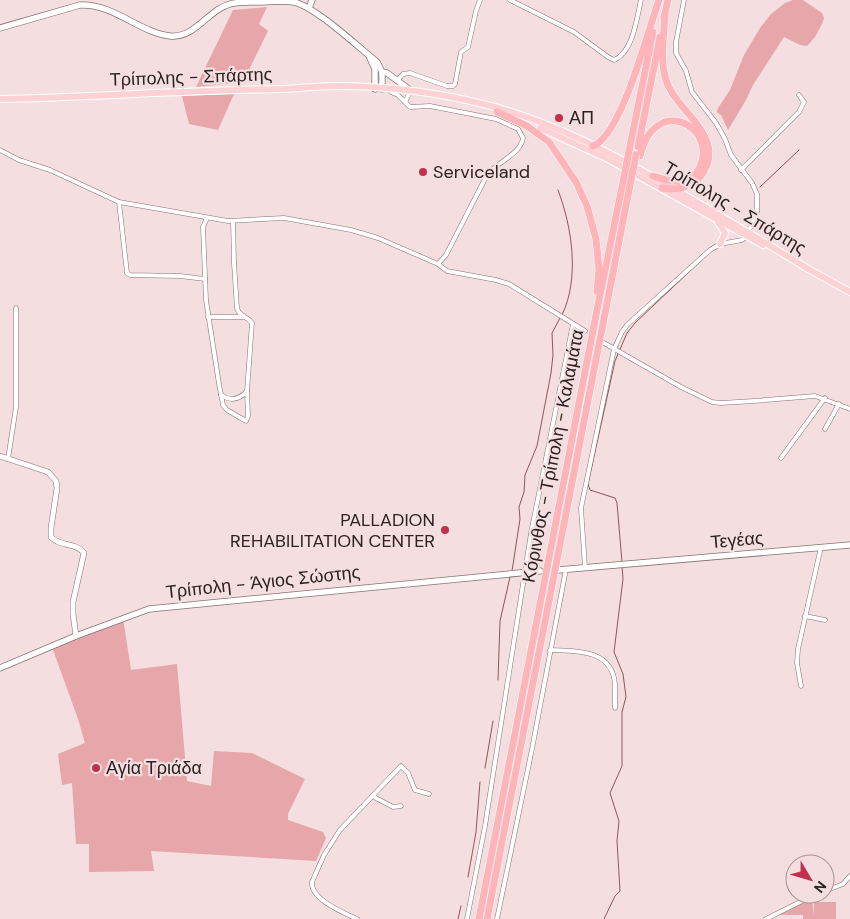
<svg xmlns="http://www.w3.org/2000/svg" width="850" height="919" font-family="'DM Sans',sans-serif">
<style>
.green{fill:#e6a6aa}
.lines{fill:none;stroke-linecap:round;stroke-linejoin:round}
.stream{stroke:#90565a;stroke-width:1}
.minor-casing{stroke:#867172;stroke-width:5}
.tertiary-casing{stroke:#867172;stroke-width:6}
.secondary-casing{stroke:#867172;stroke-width:7}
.primary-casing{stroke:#fff;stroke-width:8}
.motorway-casing{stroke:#fff;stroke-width:8}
.minor{stroke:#fff;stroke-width:4}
.tertiary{stroke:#fff;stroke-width:5}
.secondary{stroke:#fff;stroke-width:5.5}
.primary{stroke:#fed2d5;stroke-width:6}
.motorway{stroke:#feb4b9;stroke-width:7}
.motorway-bridge-casing{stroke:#fff;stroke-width:8;stroke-linecap:butt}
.motorway-bridge{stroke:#feb4b9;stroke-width:7}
.poi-dot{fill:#c1314d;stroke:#f5dedf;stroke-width:2}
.labels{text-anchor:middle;stroke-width:4.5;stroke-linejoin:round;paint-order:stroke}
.street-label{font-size:18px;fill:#2b2223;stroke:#f5dedf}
.poi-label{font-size:18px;fill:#2b2223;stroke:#f5dedf;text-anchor:start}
</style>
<rect width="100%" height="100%" fill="#f5dedf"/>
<!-- green -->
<g class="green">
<path d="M 793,0 L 803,0 L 822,13 L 824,18 L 822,24 L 815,37 L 807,46 L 800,45 L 784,37 L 753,85 L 746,100 L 728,130 L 721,115 L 717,112 L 718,108 L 730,90 L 744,55 L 760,28 L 771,14 L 785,3 Z"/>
<path d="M 267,7 L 259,24 L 268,31 L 243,82 L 196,87 L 233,10 Z"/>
<path d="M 234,94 L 218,130 L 189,124 L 182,96 Z"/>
<path d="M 123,618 L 131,670 L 177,664 L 187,781 L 211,786 L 214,751 L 252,753 L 305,779 L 288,814 L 288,820 L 323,832 L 326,838 L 316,861 L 151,851 L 154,871 L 89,872 L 89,844 L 76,844 L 72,783 L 62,785 L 58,754 L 85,743 L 78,719 L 52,647 Z"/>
<path d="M 811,899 L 812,899 L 814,915 L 814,902 L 836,902 L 836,919 L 803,919 L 803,915 L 777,915 L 771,919 L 777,915 Z"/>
</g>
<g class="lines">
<!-- stream -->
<g class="stream">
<path d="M 760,187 L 799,150"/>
<path d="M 558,190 C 572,227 580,278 562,315"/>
<path d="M 622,562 L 617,503 L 615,498 L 590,490 L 588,484 L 615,361 L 627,333 L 635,323 L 711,251"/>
<path d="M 512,571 L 520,519 L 519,507 L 524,492 L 525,475 L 537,446 L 551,373 L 553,355 L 552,333 L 560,318"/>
<path d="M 498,680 L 500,621 L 510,577"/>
<path d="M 485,768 L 493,721"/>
<path d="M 468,877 L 476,832 L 480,782"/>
<path d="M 458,919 L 461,906"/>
<path d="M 604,919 L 615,896 L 620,891 L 617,841 L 619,821 L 610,793 L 622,766 L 622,712 L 626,697 L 623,674 L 614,652 L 623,579 L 622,566"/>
</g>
<!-- minor casing -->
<g class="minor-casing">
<g id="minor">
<path d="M 510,0 L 574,32 L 608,57 L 614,60 C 633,53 637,17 641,0"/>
<path d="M 397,81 L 403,74 L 410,73 L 447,86 L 453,86 L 455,84 L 461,52 L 468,47 L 476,11 L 480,0"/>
<path d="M 391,92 L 398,95 L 410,107 L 430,106 L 496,119 L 518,129 L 523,138 C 521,154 497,162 487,175 L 446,255 L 438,264"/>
<path d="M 405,102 L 409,94"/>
<path d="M 0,150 L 19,160 L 50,170 L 119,202 L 228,221 L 284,218 L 351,230 L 378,238 L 438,264 L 447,271 L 496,280 L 509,284 L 585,331"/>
<path d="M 741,170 L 799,112 L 804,102 L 799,95"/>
<path d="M 119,202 L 127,273 L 130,275 L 180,276 L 205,279"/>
<path d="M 207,218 L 203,227 L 206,300 L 219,384 L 223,405 L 227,410 L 246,421 L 248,416 L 247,391 L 252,323 C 248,316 239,317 237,308 L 234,263 L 233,221"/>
<path d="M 208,317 L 243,317"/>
<path d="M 604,343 L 681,387 L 712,402 L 721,403 L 754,401 L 815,396 L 850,409"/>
<path d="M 221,395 C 230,401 239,400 247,391"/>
<path d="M 825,429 L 839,404"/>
<path d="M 781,458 L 825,398"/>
<path d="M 8,459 L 16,407 L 16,308"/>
<path d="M 585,567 L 581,508 L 614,349 L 622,332 L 627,325 L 710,250 L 720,244 L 742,240 L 746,237 L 757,212 L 757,194 L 752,183 L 731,155 L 725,139 L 716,123 L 692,92 L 686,71 L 676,53 L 676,42 L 684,0"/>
<path d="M 805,616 L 825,620"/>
<path d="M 550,650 C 577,651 612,649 615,684 C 615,692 615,700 615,708"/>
<path d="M 801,686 L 797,663 L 798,649 L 821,547"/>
<path d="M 372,796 L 393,807 L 401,806"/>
<path d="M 825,891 L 843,884 L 850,876"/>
<path d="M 357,919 C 344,913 310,899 312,882 L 324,855 L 340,830 L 401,766 L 408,773 L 415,790 L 429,794"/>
<path d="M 467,919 L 485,826 L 531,533 L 573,324"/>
<path d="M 497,919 L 532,749 L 566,569"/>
<path d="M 766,919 L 816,894"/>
</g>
</g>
<!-- tertiary casing -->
<g class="tertiary-casing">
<path id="tertiary" d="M 0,456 L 48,472 L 56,481 L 57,488 L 51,528 L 51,537 C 60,547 76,542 84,553 L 73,602 L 73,614 L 76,636"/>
</g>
<!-- secondary casing -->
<g class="secondary-casing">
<g id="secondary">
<path d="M 309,8 L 312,0"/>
<path d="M 0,28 L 80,5 C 113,3 140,33 170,36 C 191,38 203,19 219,9 C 231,1 245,2 259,2 C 270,2 283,0 294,2 C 316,7 358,47 377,62 L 382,72 L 382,89"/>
<path d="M 370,58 L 375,69 L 375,89"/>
<path d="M 382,72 L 387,73 L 410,90"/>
<path d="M 558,570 L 850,545"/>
<path d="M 0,668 L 76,636 L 149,609 L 540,571"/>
</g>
</g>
<!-- primary casing -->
<g class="primary-casing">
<g id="primary">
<path d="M 0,99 C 95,97 190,90 285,89 C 302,88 319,86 336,86 C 386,86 435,92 483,104 C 553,121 619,157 681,193 C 723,217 764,242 805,267"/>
<path d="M 540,128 L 606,158 L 763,245"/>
<path d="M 718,222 L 725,233 L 720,244"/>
<path d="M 803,266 L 850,292"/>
</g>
</g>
<!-- motorway casing -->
<g class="motorway-casing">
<g id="motorway">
<path d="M 664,17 L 668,0"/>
<path d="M 497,112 L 527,126 L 549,142 L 576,182 L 587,206 L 596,239 L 599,269 L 597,291"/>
<path d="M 593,146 C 622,135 648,30 659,0"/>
<path d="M 638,147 L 660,37"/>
<path d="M 629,151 L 653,32"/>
<path d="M 640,156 C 655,93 718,126 700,167 C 690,189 670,181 653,176"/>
<path d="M 662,188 C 676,190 692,188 701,176 C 728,137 679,114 667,83 C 659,62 664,36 665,14"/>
<path d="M 479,919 L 597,310 L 624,177"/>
<path d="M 487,919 L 631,180"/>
</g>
</g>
<!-- minor -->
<use href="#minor" class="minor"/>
<!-- tertiary -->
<use href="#tertiary" class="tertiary"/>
<!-- secondary -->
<use href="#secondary" class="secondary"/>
<!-- primary -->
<use href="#primary" class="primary"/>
<!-- motorway -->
<use href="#motorway" class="motorway"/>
<!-- motorway-bridge casing -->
<g class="motorway-bridge-casing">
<g id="motorway-bridge">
<path d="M 624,177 L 629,151"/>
<path d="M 631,180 L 636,155"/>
</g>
</g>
<!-- motorway-bridge -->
<use href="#motorway-bridge" class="motorway-bridge"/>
</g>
<!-- markers -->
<g class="poi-dot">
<circle cx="559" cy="118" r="5"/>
<circle cx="423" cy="172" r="5"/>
<circle cx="445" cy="530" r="5"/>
<circle cx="96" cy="768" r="5"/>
</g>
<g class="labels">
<!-- street labels -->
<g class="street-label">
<text transform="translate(191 77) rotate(-2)" y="6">Τρίπολης - Σπάρτης</text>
<text transform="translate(735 208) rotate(31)" y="6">Τρίπολης - Σπάρτης</text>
<text transform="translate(553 456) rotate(-79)" y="6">Κόρινθος - Τρίπολη - Καλαμάτα</text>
<text transform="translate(737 540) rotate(-5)" y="6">Τεγέας</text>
<text transform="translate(263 582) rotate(-6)" y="6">Τρίπολη - Άγιος Σώστης</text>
</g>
<!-- poi labels -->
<g class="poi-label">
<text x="569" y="124">ΑΠ</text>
<text x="433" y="178">Serviceland</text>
<text x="435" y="526" text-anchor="end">PALLADION<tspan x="435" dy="21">REHABILITATION CENTER</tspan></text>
<text x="106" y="774">Αγία Τριάδα</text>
</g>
</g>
<!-- north arrow -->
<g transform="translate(810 879) rotate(128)"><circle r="24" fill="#f5dedf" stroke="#a49394"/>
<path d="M0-4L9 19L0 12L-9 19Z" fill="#c1314d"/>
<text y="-8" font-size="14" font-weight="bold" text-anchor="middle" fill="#2b2223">N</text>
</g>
</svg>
